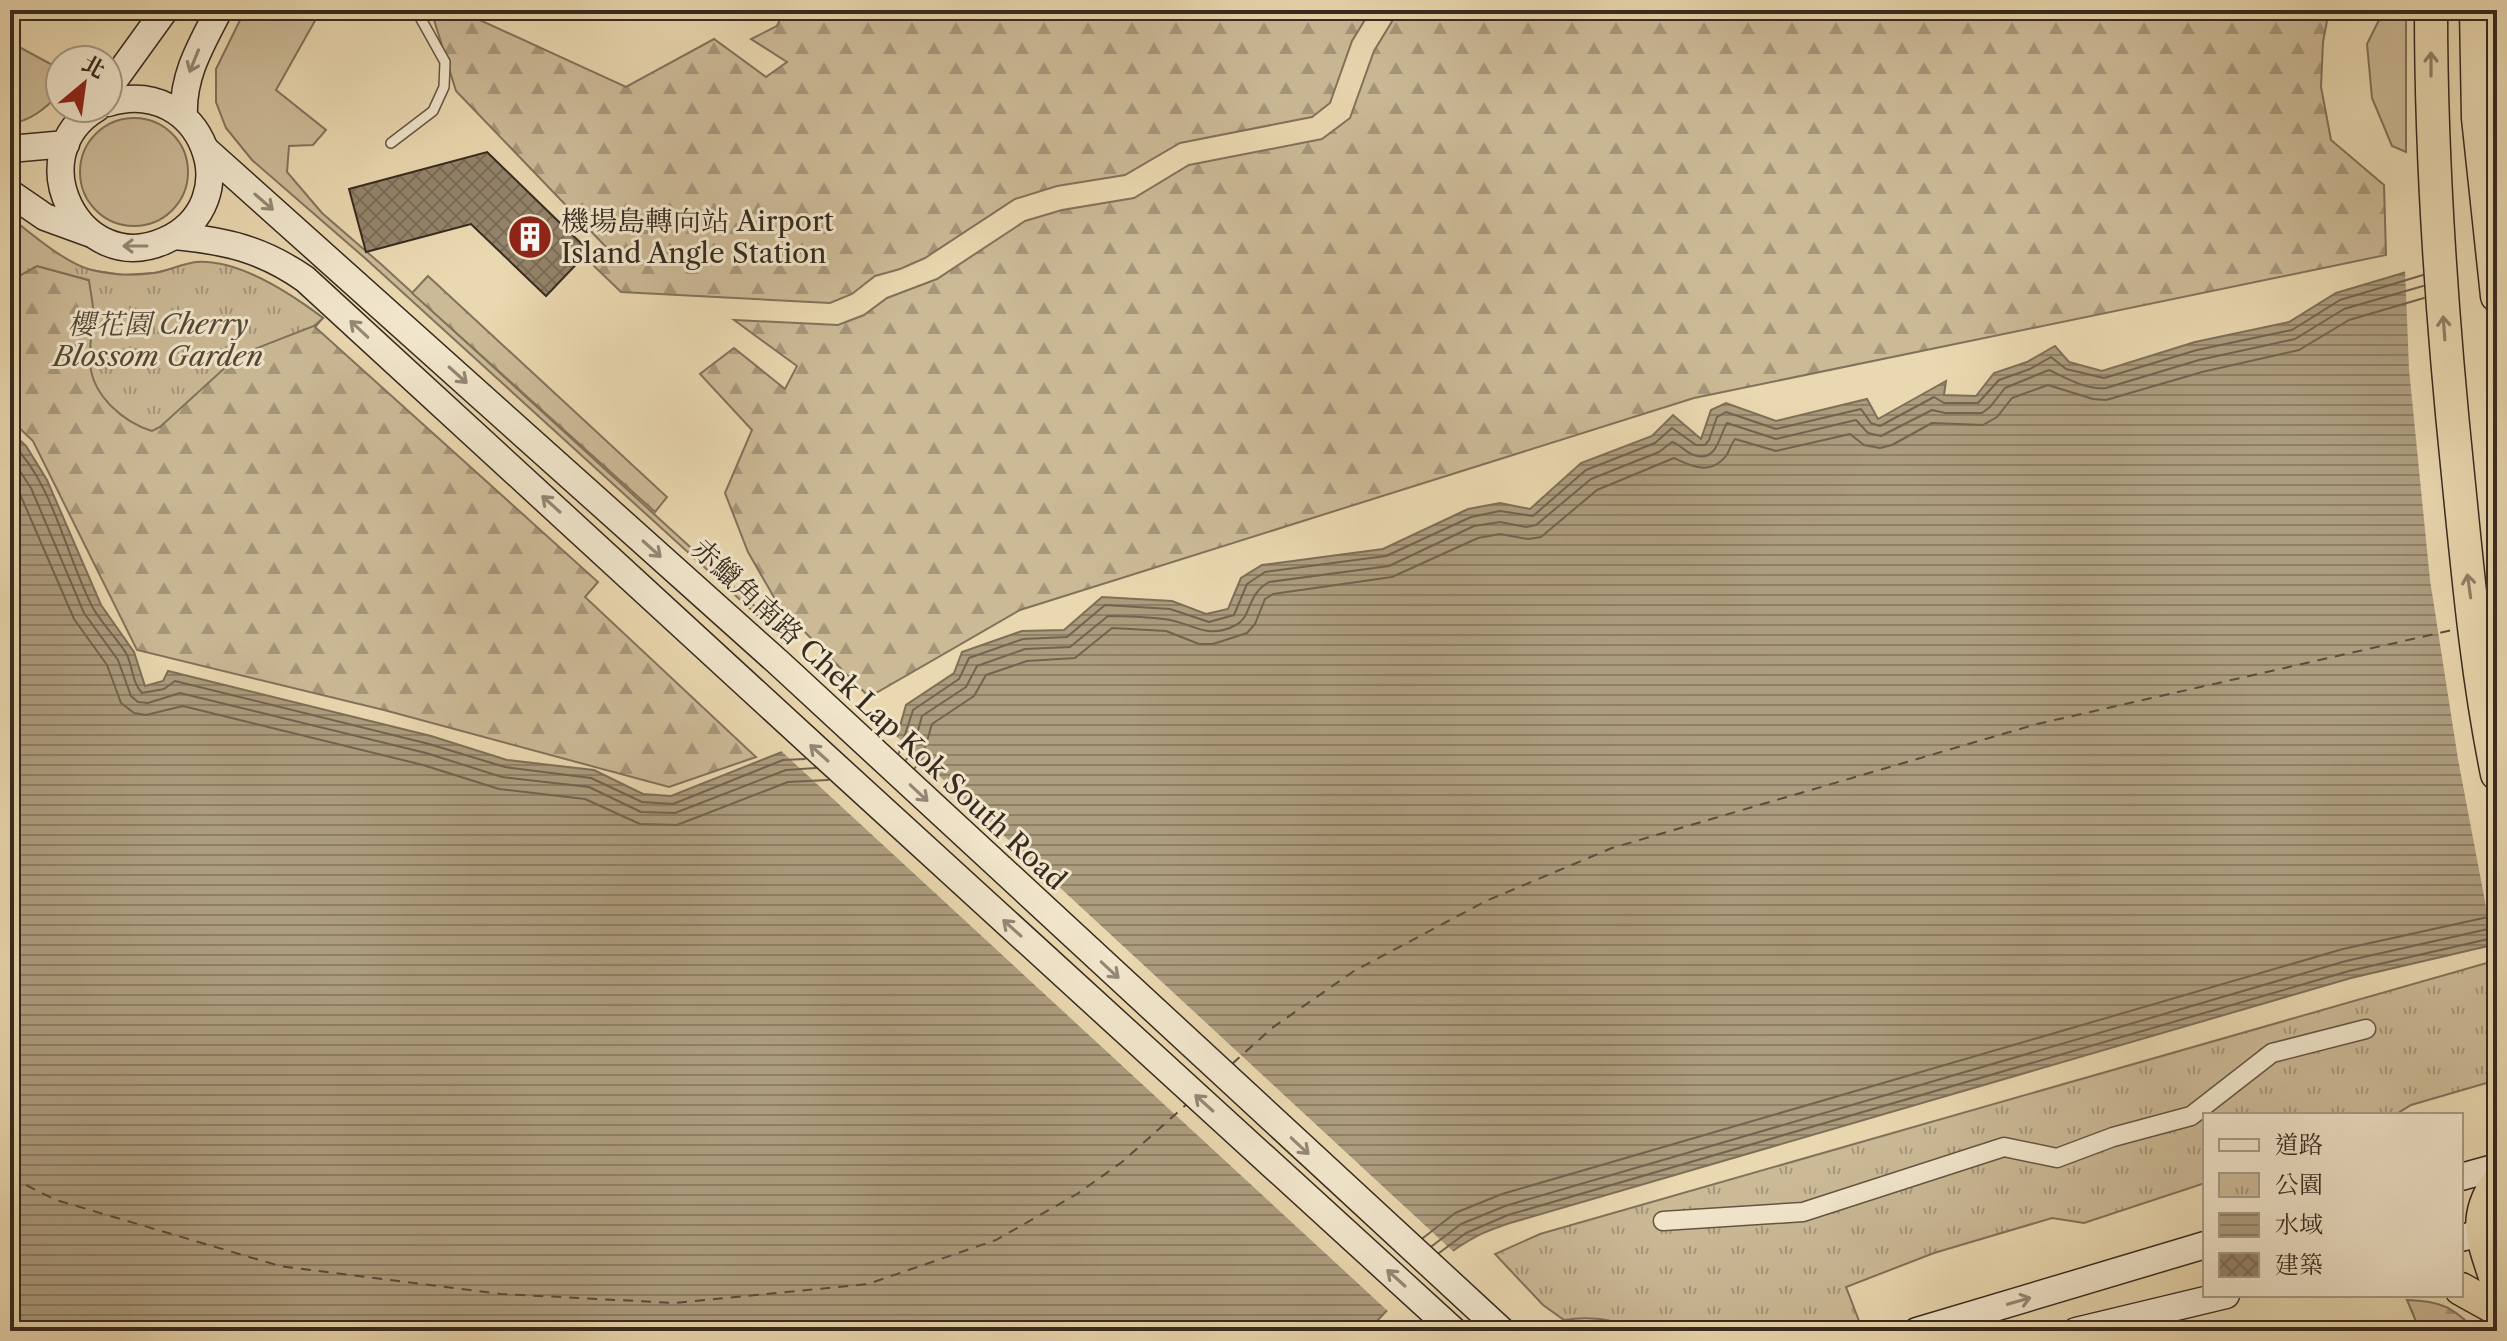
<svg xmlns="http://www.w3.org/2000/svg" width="2507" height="1341" font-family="'Libre Caslon Text','Noto Serif TC',serif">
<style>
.green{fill:#ccba97;stroke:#82725b;stroke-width:2}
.forest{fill:url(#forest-firs);stroke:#82725b;stroke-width:2}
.park{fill:url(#park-tufts);stroke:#82725b;stroke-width:2}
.water{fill:url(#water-rules);stroke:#7e6f59;stroke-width:2}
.pier{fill:#ead8b0}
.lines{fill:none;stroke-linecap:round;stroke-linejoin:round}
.shore{stroke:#72644f;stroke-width:2}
.ferry{stroke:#5a4c3c;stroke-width:2;stroke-dasharray:10 8;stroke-linecap:butt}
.building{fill:url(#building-cross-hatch);stroke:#372a1f;stroke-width:2}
.lane-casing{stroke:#645643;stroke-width:12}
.street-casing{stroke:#645643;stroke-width:21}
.secondary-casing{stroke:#372a1f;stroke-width:29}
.highway-casing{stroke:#372a1f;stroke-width:35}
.lane{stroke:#f1e6cc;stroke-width:9}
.street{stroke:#f1e6cc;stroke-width:18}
.secondary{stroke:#f1e6cc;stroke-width:26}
.highway{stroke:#ead8b0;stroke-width:32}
.oneway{stroke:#948876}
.oneway2{stroke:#908168}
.labels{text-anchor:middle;stroke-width:6;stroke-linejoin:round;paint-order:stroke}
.poi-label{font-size:28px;fill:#372a1f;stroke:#f1e6cc;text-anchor:start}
.park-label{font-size:28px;font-style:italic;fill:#554737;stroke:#f1e6cc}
.street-label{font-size:28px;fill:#372a1f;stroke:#f1e6cc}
</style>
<defs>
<pattern id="forest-firs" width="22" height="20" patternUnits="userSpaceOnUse" patternTransform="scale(2)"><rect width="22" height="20" fill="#ccba97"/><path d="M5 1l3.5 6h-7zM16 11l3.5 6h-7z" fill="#a6977b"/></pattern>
<pattern id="park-tufts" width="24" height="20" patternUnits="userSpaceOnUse" patternTransform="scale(2)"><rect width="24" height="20" fill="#ccba97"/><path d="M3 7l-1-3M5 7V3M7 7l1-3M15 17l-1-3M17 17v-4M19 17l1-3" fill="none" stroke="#a6977b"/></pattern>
<pattern id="water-rules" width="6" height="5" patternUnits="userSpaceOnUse" patternTransform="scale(2)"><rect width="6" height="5" fill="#ad9d7f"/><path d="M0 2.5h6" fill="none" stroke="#8e8067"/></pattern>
<pattern id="building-cross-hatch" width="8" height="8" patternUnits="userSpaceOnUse" patternTransform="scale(2)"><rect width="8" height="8" fill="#94846a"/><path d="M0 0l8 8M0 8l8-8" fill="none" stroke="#7a6c57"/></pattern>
</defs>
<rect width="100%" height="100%" fill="#ead8b0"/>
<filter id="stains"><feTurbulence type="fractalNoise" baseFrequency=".0025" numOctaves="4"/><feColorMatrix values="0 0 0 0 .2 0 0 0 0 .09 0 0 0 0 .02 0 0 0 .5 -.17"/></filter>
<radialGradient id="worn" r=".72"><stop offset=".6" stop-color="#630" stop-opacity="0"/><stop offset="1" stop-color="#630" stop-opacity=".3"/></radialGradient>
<!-- green -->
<g class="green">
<path d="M 245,10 L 321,10 L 276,90 L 326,130 L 313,145 L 289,146 L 287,172 L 322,213 L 382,265 L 784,633 L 781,637 L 366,259 L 252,160 L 226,128 L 216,102 L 216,69 Z"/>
<path d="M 2384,10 L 2406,10 L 2406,152 L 2392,146 L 2372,98 L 2367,44 Z"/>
<path d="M 10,42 L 60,69 L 60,93 C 45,109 32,120 10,124 Z"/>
<circle cx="134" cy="172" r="54"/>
</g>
<!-- forest -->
<g class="forest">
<path d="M 431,10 L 458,10 L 626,87 L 714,39 L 766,77 L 787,62 L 751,39 L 777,26 L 784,10 L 1371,10 L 1352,41 L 1330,103 L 1312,117 L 1180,143 L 1125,175 L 1057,186 L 1015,199 L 925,258 L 900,269 L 875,276 L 852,294 L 830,303 L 621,292 L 593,265 L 608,249 L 456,91 Z"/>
<path d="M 1399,10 L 2329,10 L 2323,42 L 2321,87 L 2331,140 L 2384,185 L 2386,255 L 1694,398 L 1020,610 L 869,697 L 779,606 L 748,552 L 725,493 L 752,430 L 700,374 L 734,348 L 785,389 L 797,366 L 734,320 L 838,325 L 864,315 L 887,298 L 937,279 L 1025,221 L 1062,210 L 1134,198 L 1189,165 L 1322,139 L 1350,118 L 1374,51 Z"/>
<path d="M 198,262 C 250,271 281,287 323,318 L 315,327 L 598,582 L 585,597 L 756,757 L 669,787 L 384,710 L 137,650 L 33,441 L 10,419 L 10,281 L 37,266 L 88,280 L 89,270 L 123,275 L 155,273 Z"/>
<path d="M 428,276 L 667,497 L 655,512 L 412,293 Z"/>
<path d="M 2407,1300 C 2442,1301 2452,1307 2477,1331 L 2420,1331 Z"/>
</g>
<!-- park -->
<g class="park">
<path d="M 10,217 C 32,234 66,264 92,270 C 112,275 134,276 154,273 C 168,271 181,264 196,262 C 239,259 290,293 323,318 L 314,326 L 239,355 L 160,427 L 152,431 C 135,426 123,418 110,405 C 80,373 92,351 93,311 C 93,301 90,290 89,280 L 37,266 L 10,281 Z"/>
<path d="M 2497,960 L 2497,1080 L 2411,1105 L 2395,1115 L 2205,1115 L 2205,1183 L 2084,1223 L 2052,1218 L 1934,1253 L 1846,1287 L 1861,1326 L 1839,1331 L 1639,1331 C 1616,1319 1590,1316 1564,1320 L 1543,1305 L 1495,1254 L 1540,1234 Z"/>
</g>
<!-- water -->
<path class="water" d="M 2497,245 L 2497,944 L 2351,978 L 1510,1223 C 1496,1228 1482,1232 1470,1240 C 1436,1259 1394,1302 1368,1331 L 10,1331 L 10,431 L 26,446 L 47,480 L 101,605 L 134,652 L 145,686 L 163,681 L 168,671 L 431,736 L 507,760 L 594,770 L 643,794 L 671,796 L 782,752 L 894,747 L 906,705 L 954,673 L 962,652 L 1022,631 L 1064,630 L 1102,597 L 1172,601 L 1206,614 L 1228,609 L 1241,578 L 1262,565 L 1383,549 L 1468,509 L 1500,503 L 1530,509 L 1581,463 L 1652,436 L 1673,415 L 1701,439 L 1711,410 L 1726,403 L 1776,421 L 1867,399 L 1878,419 L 1946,381 L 1944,395 L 1976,396 L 1994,373 L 2027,362 L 2055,346 L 2069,362 L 2102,371 L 2195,342 L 2289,322 L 2336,293 Z"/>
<!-- pier -->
<g class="pier">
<path d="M 2497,241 L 2497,948 L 2494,949 L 2458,759 L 2430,580 L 2409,369 L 2405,268 Z"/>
<path d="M 894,734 L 1456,1254 L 1390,1313 L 779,749 L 891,744 Z"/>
</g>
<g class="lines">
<!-- shore -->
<g class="shore">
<path d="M 10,442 C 53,481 66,557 93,608 C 102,624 116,637 126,653 C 133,666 132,683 142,693 L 164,689 L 175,681 L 429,744 L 505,767 L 591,778 L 642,802 L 673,804 L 783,760 L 805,759"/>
<path d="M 10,456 L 31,488 L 84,613 L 118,660 L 131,696 L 138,702 L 148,703 L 180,693 L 426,753 L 502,777 L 589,787 L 641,812 L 675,813 L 786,770 L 816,768"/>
<path d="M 10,477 L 20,494 L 74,619 L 107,665 L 121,703 L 134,713 L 146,715 L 183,706 L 423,765 L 499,789 L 585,799 L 640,824 L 677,825 L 788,782 L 828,780"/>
<path d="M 899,753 L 913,710 L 959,679 L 969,658 L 1023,639 L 1067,637 L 1105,605 L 1170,609 L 1209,622 L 1234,615 L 1247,584 L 1265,572 L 1386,556 L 1471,517 L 1500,511 L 1533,516 L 1586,470 L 1655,443 L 1672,428 L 1696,445 L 1705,445 L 1709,440 L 1717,417 L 1726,412 L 1776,429 L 1861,409 L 1871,423 L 1880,426 L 1934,397 L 1944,403 L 1978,403 L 1999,380 L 2030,369 L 2051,357 L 2066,369 L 2104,378 L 2197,350 L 2292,330 L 2340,300 L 2423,275"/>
<path d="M 906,760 L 912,752 L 922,716 L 966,687 L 977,666 L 1025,649 L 1070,647 L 1108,616 C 1127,616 1146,617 1164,619 C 1192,622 1206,641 1236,625 C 1252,617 1246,595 1269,582 L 1389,566 L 1474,526 L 1500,522 L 1526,527 L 1536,525 L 1591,479 L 1659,452 L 1672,442 C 1680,444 1686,453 1694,455 C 1717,463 1719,436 1727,423 L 1776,439 L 1856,420 L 1868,433 L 1881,436 L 1932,410 L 1945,413 L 1982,413 L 1990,407 L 2005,388 L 2049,370 C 2066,378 2086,390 2106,388 L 2199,360 L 2295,339 L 2344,309 L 2423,286"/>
<path d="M 915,768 L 922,758 L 932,724 L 974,696 L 986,675 L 1027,661 L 1075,658 L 1112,628 L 1166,631 L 1199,644 L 1213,644 L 1247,633 L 1255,624 L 1265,599 L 1273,594 L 1392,577 L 1478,538 L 1500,534 L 1528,539 L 1541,537 L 1597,490 L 1674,458 C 1691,466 1710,476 1726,456 C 1730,450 1731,444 1735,439 L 1776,451 L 1850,434 L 1864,445 L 1880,448 L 1892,445 L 1932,423 L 1983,425 L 1997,417 L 2012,398 L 2048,385 L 2093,399 L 2106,400 L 2202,372 L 2299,350 L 2349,320 L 2424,298"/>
<path d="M 1423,1238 L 1455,1213 L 1502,1194 L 2343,949 L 2497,915"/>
<path d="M 1432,1246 L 1461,1224 L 1505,1206 L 2346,961 L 2497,927"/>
<path d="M 1439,1253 L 1466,1233 L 1508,1215 L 2349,971 L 2497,937"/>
</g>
<!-- ferry -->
<g class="ferry">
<path d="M 1232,1064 L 1272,1028 L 1354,971 L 1486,901 L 1612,848 L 2037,724 L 2461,628"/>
<path d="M 10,1177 L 56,1200 L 280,1266 L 501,1294 L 675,1303 L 868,1284 L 996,1240 L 1077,1194 L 1122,1162 L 1188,1103"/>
</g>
</g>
<!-- building -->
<path class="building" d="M 487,152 L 589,251 L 546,296 L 471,224 L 366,252 L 349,189 Z"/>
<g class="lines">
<!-- lane casing -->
<g class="lane-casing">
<path id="lane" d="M 391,143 L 433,111 L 444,87 L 445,62 L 416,10"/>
</g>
<!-- street casing -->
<g class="street-casing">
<path id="street" d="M 1663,1221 L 1803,1212 L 2004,1147 L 2057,1158 L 2113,1137 L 2191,1116 L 2272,1053 L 2366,1029"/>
</g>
<!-- secondary casing -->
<g class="secondary-casing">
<g id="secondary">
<path d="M 108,89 L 165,10"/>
<path d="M 97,108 C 18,155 80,278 164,241 C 251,203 202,74 108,103"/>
<path d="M 184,116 C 182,76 201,45 219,10"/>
<path d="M 10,149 L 66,144"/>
<path d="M 206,150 L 780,664 L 1502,1331"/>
<path d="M 10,193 L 45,217 L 89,233"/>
<path d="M 175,236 C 226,241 262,249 305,279 C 687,631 1070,981 1454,1331"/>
<path d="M 2461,1177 L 2497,1167"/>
<path d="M 2461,1238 L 2497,1229"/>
<path d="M 1917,1331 L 2205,1245"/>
<path d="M 2076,1331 L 2226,1295"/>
</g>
</g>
<!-- highway casing -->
<g class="highway-casing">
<g id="highway">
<path d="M 2431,10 C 2431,165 2442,320 2458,475 C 2468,575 2477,676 2497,774"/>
<path d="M 2476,10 L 2478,118 L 2497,296"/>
<path d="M 2497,1183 C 2471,1221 2485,1244 2497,1283"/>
<path d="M 2461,1289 L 2497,1309"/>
</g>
</g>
<!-- lane -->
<use href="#lane" class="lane"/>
<!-- street -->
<use href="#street" class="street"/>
<!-- secondary -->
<use href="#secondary" class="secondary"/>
<!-- highway -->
<use href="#highway" class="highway"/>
</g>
<!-- one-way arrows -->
<defs><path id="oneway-shaft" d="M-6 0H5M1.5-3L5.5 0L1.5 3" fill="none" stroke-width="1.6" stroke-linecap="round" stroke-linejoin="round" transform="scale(2)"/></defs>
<g class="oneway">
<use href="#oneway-shaft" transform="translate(194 61) rotate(112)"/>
<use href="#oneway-shaft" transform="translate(264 202) rotate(41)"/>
<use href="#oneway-shaft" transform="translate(135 246) rotate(180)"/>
<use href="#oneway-shaft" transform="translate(359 329) rotate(-137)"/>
<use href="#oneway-shaft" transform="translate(458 375) rotate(42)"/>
<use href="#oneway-shaft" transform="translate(551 504) rotate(-138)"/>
<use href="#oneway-shaft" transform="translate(652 549) rotate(42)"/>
<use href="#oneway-shaft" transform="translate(819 753) rotate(-138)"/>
<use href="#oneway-shaft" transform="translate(919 793) rotate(43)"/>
<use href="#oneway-shaft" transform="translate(1012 928) rotate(-138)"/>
<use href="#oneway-shaft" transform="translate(1110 970) rotate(43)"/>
<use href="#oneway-shaft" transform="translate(1204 1103) rotate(-138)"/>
<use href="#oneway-shaft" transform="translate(1300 1146) rotate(43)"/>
<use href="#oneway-shaft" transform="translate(1396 1278) rotate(-138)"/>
<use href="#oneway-shaft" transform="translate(2019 1301) rotate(-16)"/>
</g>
<g class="oneway2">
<use href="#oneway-shaft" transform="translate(2431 64) rotate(-90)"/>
<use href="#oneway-shaft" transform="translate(2444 328) rotate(-94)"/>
<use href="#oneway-shaft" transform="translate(2469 586) rotate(-98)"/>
</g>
<!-- icons -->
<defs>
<g id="building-disc" transform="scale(2.3)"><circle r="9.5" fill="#8f2418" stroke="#f1e6cc"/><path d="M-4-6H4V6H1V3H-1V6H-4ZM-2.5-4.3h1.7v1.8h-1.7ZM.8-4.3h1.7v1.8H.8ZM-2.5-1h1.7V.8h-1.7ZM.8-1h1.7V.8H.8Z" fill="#fff"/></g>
</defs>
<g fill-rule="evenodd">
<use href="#building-disc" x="530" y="237"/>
</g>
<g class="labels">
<!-- poi labels -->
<g class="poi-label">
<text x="561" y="231">機場島轉向站 Airport<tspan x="561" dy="32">Island Angle Station</tspan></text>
</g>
<!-- park labels -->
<g class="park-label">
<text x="158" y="334">櫻花園 Cherry<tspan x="158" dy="32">Blossom Garden</tspan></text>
</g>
<!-- street labels -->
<g class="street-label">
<text transform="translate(879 714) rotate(43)" y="10">赤鱲角南路 Chek Lap Kok South Road</text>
</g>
</g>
<!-- margin -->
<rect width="2507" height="1341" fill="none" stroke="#ead8b0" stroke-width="40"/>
<rect x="12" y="12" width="2483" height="1317" fill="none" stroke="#372a1f" stroke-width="4"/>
<rect x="20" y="20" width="2467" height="1301" fill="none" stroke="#372a1f" stroke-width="2"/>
<!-- legend -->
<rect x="2203" y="1113" width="260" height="184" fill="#f1e6cc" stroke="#a79b87" stroke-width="2"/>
<rect x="2219" y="1139" width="40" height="12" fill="#f1e6cc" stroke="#a79b87" stroke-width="2"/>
<text x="2275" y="1153" font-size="24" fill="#372a1f">道路</text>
<rect x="2219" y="1173" width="40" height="24" fill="url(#park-tufts)" stroke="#a79b87" stroke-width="2"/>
<text x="2275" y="1193" font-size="24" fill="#372a1f">公園</text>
<rect x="2219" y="1213" width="40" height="24" fill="url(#water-rules)" stroke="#a79b87" stroke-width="2"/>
<text x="2275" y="1233" font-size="24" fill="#372a1f">水域</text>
<rect x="2219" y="1253" width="40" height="24" fill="url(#building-cross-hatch)" stroke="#a79b87" stroke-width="2"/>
<text x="2275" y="1273" font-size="24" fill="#372a1f">建築</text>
<!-- north arrow -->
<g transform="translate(84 84) rotate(29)"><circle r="38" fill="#f1e6cc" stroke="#a79b87" stroke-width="2"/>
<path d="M0-6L14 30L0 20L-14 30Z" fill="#8f2418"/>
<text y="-12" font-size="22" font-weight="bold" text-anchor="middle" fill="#372a1f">北</text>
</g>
<rect width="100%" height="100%" filter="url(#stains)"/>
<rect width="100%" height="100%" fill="url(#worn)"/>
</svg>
